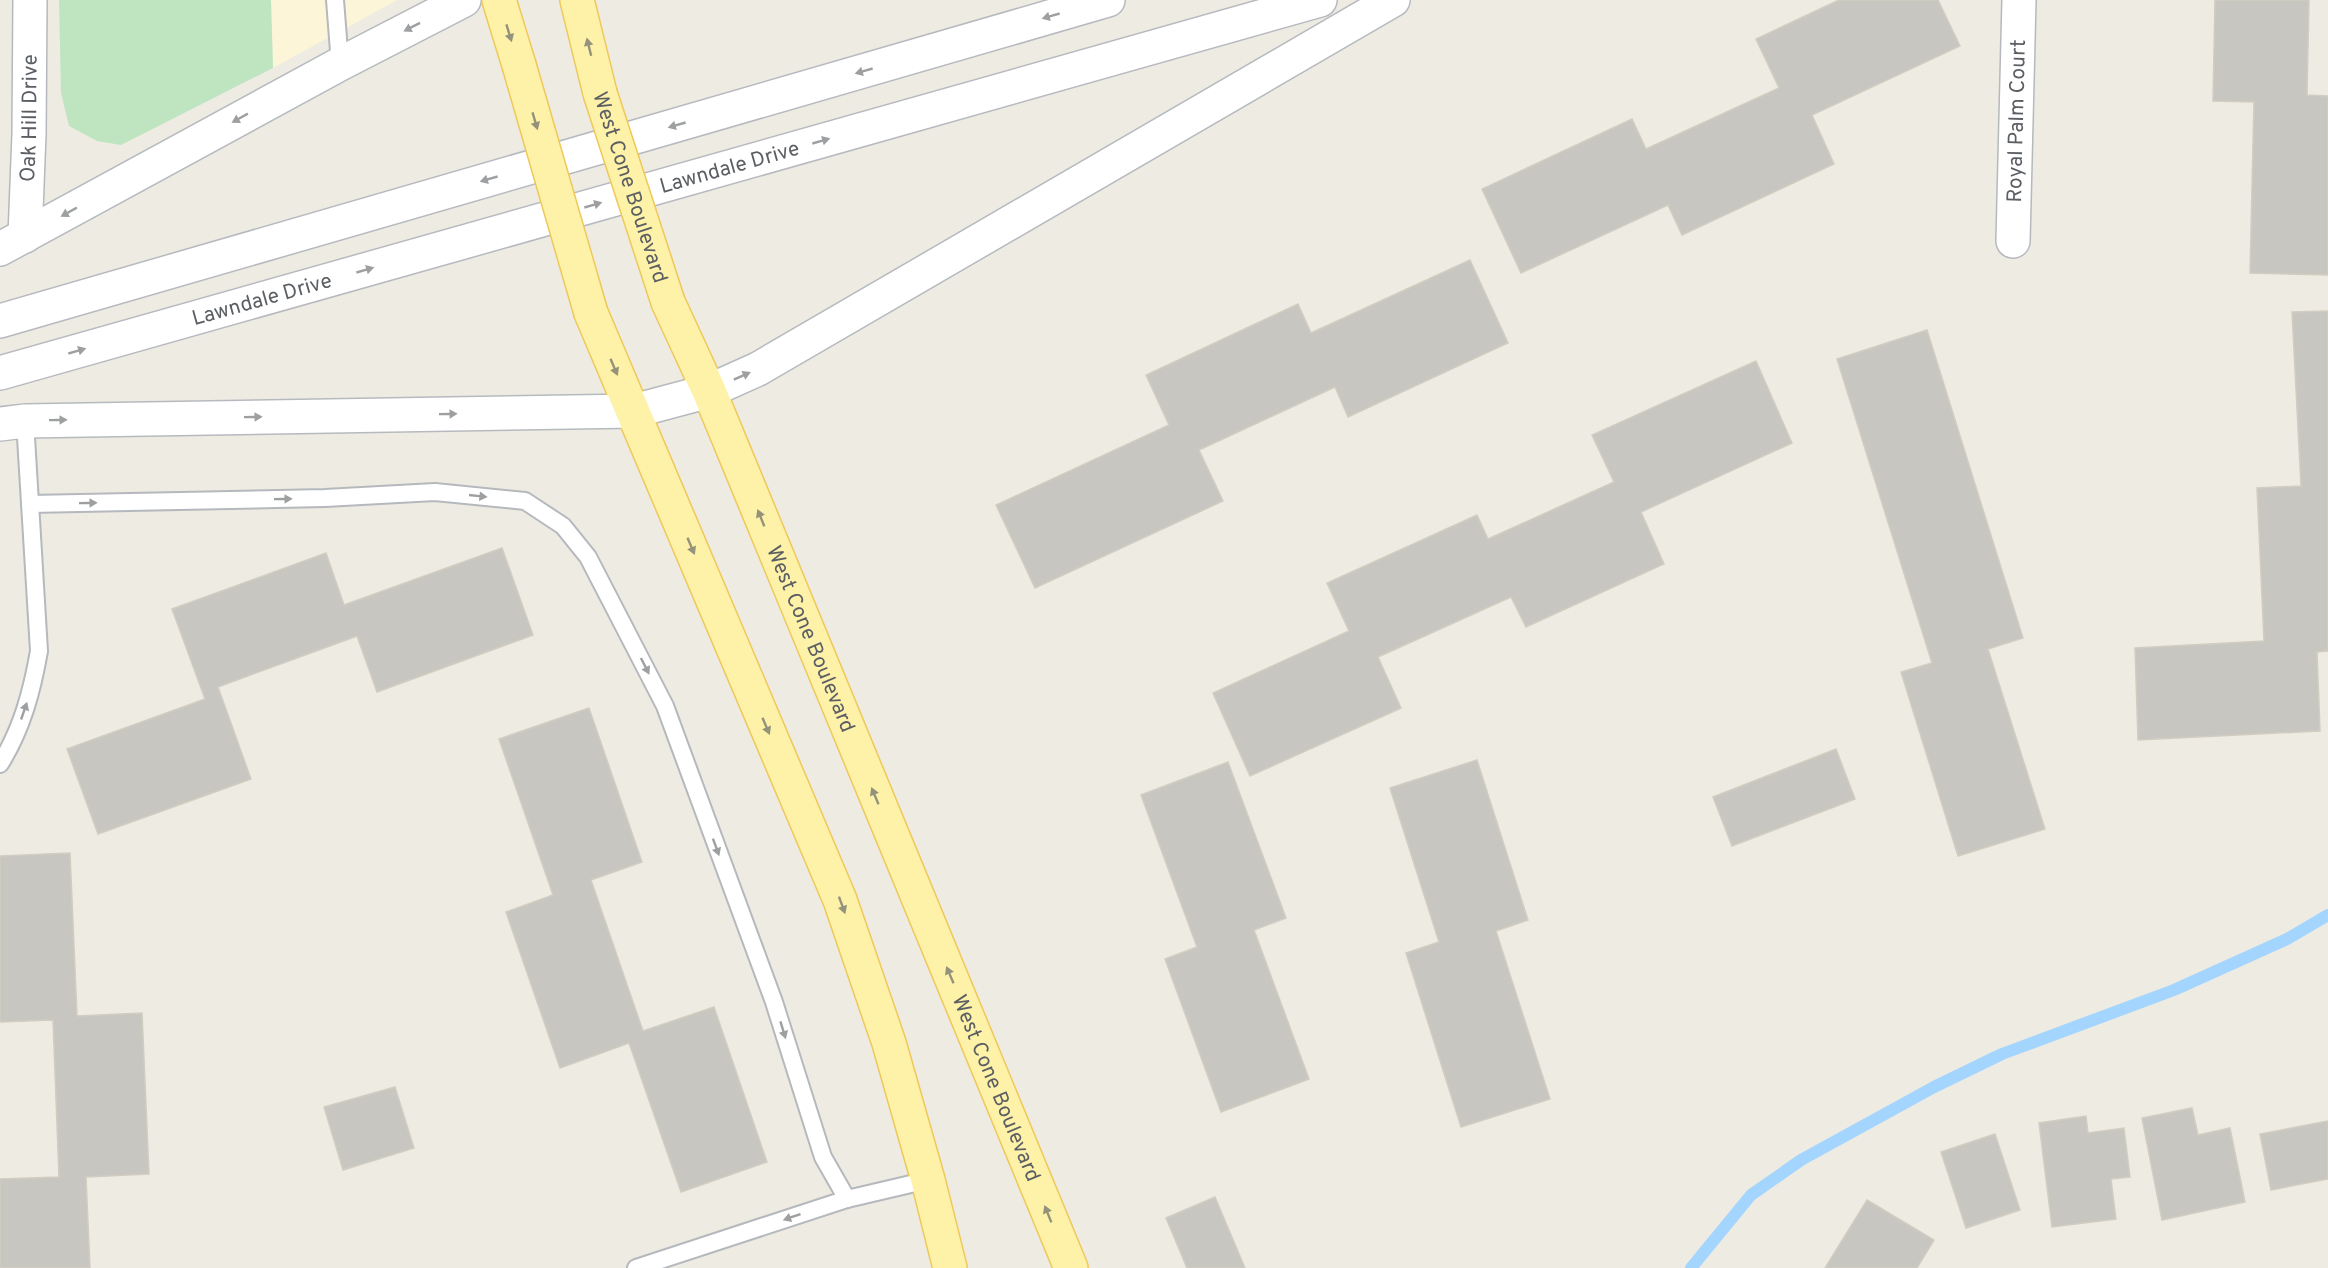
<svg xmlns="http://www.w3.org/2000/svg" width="2328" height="1268" font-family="Overpass,sans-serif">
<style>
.commercial{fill:#fdf5d8}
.green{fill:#bfe5c0}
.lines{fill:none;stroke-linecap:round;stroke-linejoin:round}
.stream{stroke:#a3d5fe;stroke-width:12}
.building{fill:#c8c6c0;stroke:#d2cdc1;stroke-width:1.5}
.service-casing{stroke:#b5b9bd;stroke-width:20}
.minor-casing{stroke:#b5b9bd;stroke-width:36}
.secondary-casing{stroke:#b6babf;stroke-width:36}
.primary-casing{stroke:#efc85a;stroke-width:36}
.service{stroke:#fff;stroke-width:16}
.minor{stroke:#fff;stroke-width:33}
.secondary{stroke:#fff;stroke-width:33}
.primary{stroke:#fef1a8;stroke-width:33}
.primary-bridge-casing{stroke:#efc85a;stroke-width:36;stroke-linecap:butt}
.primary-bridge{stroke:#fef1a8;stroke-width:33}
.oneway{fill:#9d9fa1}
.oneway2{fill:#94927b}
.labels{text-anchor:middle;stroke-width:6;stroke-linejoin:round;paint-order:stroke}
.street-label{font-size:21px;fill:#5b5f63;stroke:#fff}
</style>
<rect width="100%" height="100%" fill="#eeebe3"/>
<!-- commercial -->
<path class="commercial" d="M 271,0 L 397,0 L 273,68 Z"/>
<!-- green -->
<path class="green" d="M 59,0 L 271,0 L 273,68 L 121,145 L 97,141 L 69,126 L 61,93 Z"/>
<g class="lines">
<!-- stream -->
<path class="stream" d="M 1691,1268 L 1751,1195 L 1801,1160 L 1934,1087 L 2002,1054 L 2174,990 L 2287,939 L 2328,915"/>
</g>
<!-- building -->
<g class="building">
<path d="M 1839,0 L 1938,0 L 1960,46 L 1812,115 L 1834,164 L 1682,235 L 1668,205 L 1521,273 L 1482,189 L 1632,119 L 1646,149 L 1779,88 L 1756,39 Z"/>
<path d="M 2215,0 L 2309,0 L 2307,95 L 2328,96 L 2328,275 L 2250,273 L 2254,102 L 2213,101 Z"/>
<path d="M 1470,260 L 1508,343 L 1348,417 L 1335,387 L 1199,450 L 1223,501 L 1035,588 L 996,505 L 1169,425 L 1146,375 L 1298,304 L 1311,333 Z"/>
<path d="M 2328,311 L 2328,651 L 2317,652 L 2320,731 L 2138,740 L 2135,648 L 2264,641 L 2257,488 L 2301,486 L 2292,312 Z"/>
<path d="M 1927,330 L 2023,638 L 1988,649 L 2045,829 L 1958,856 L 1901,672 L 1932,663 L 1837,359 Z"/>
<path d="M 1756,361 L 1792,443 L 1641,512 L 1664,564 L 1526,627 L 1511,597 L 1378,657 L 1401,708 L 1250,776 L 1213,693 L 1349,631 L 1327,583 L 1477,515 L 1488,539 L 1614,482 L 1592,435 Z"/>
<path d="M 502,548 L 533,635 L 377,692 L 357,636 L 218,687 L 251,779 L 98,834 L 67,749 L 205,699 L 172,609 L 326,553 L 344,605 Z"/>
<path d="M 589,708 L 642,862 L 591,880 L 643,1031 L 714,1007 L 767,1162 L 681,1192 L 629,1043 L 560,1068 L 506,912 L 553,895 L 499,739 Z"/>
<path d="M 1836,749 L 1855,799 L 1732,846 L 1713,797 Z"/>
<path d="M 1477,760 L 1528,920 L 1496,931 L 1550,1099 L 1461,1127 L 1406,953 L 1439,942 L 1390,788 Z"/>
<path d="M 1228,762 L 1286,918 L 1254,930 L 1309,1079 L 1221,1112 L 1165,959 L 1197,947 L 1141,795 Z"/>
<path d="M 70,853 L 77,1016 L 142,1013 L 149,1174 L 86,1177 L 90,1268 L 0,1268 L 0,1179 L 59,1177 L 53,1020 L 0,1022 L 0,856 Z"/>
<path d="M 395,1087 L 414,1148 L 343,1170 L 324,1107 Z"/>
<path d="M 2192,1108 L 2198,1135 L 2230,1128 L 2245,1202 L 2162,1220 L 2142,1118 Z"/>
<path d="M 2086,1116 L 2088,1133 L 2124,1128 L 2130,1177 L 2111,1179 L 2116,1219 L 2052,1227 L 2039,1123 Z"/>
<path d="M 2328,1121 L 2328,1179 L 2271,1190 L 2260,1134 Z"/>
<path d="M 1995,1134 L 2020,1210 L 1966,1228 L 1941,1152 Z"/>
<path d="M 1215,1197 L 1245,1268 L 1187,1268 L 1166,1218 Z"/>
<path d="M 1867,1200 L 1934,1240 L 1917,1268 L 1825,1268 Z"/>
</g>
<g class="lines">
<!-- service casing -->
<g class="service-casing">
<g id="service">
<path d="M 335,0 L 340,64"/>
<path d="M 30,504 L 325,498 L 435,492 L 525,501 L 563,526 L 588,557 L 665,706 L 774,1002 L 823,1157 L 847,1199"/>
<path d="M 0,764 C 22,729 32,691 39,651 L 25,421"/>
<path d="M 636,1268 L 847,1199 L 928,1180"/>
</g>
</g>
<!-- minor casing -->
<g class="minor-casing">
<g id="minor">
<path id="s1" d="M 25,236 L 29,134 L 30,0"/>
<path id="s2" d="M 2013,241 L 2019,0"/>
</g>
</g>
<!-- secondary casing -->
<g class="secondary-casing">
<g id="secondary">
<path d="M 0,249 L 340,64 L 464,0"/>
<path d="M 0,321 L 1108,0"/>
<path id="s3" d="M 0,373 L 1320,0"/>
<path d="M 0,424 L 25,421 L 634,411 L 709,391 L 758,369 L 1393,0"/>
</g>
</g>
<!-- primary casing -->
<g class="primary-casing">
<g id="primary">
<path d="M 499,0 L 519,65"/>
<path d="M 577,0 L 600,93"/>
<path id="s4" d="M 668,302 L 709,391 L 1071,1268"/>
<path d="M 591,313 L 840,900 L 889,1043 L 928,1180 L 950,1268"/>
</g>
</g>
<!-- service -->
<use href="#service" class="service"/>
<!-- minor -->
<use href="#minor" class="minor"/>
<!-- secondary -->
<use href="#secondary" class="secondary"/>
<!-- primary -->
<use href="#primary" class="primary"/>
<!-- primary-bridge casing -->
<g class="primary-bridge-casing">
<g id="primary-bridge">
<path d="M 519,65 L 591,313"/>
<path id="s5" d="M 600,93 L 668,302"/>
</g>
</g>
<!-- primary-bridge -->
<use href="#primary-bridge" class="primary-bridge"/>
</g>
<!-- one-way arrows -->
<defs><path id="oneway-solid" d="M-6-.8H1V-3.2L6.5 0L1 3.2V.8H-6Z" transform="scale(1.5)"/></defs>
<g class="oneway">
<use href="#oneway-solid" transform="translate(1051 16) rotate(164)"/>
<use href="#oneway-solid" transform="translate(412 27) rotate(153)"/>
<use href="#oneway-solid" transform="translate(864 71) rotate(164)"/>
<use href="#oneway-solid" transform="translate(240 118) rotate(151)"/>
<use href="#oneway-solid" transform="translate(677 125) rotate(164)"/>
<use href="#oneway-solid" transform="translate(821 141) rotate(-16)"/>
<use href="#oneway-solid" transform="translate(489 179) rotate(164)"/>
<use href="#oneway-solid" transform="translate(593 205) rotate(-16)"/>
<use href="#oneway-solid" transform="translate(69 212) rotate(151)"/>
<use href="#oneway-solid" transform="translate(365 270) rotate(-16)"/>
<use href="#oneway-solid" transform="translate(77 351) rotate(-16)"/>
<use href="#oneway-solid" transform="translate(742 376) rotate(-24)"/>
<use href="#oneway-solid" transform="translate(448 414) rotate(-1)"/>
<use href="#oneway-solid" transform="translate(253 417) rotate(-1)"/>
<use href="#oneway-solid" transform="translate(58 420) rotate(-1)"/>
<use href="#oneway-solid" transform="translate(478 496) rotate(6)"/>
<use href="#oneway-solid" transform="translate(283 499) rotate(-1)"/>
<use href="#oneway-solid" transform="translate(88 503) rotate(-1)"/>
<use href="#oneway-solid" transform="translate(645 666) rotate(63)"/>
<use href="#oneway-solid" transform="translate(24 711) rotate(-71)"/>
<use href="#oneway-solid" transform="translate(716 847) rotate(70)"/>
<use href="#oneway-solid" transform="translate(783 1030) rotate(73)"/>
<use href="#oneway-solid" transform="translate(792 1217) rotate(161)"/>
</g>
<g class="oneway2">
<use href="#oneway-solid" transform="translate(509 33) rotate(73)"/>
<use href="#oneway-solid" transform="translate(589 47) rotate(-104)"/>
<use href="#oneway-solid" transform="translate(535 121) rotate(74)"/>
<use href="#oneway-solid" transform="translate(614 367) rotate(67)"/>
<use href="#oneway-solid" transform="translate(761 518) rotate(-112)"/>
<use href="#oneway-solid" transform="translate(691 546) rotate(67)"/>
<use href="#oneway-solid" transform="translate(766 726) rotate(67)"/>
<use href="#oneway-solid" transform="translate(875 796) rotate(-113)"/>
<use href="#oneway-solid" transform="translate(842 905) rotate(70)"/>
<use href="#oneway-solid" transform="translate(950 975) rotate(-113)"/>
<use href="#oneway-solid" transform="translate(1048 1214) rotate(-112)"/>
</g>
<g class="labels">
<!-- street labels -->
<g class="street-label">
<text dy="7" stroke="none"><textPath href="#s1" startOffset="118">Oak Hill Drive</textPath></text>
<text dy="7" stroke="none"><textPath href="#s2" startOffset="120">Royal Palm Court</textPath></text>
<text dy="7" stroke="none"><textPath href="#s3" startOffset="758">Lawndale Drive</textPath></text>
<text dy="7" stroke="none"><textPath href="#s5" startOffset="99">West Cone Boulevard</textPath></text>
<text dy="7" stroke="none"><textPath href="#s3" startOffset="272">Lawndale Drive</textPath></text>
<text dy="7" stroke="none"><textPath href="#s4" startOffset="366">West Cone Boulevard</textPath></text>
<text dy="7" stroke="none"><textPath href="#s4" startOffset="852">West Cone Boulevard</textPath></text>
</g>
</g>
</svg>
